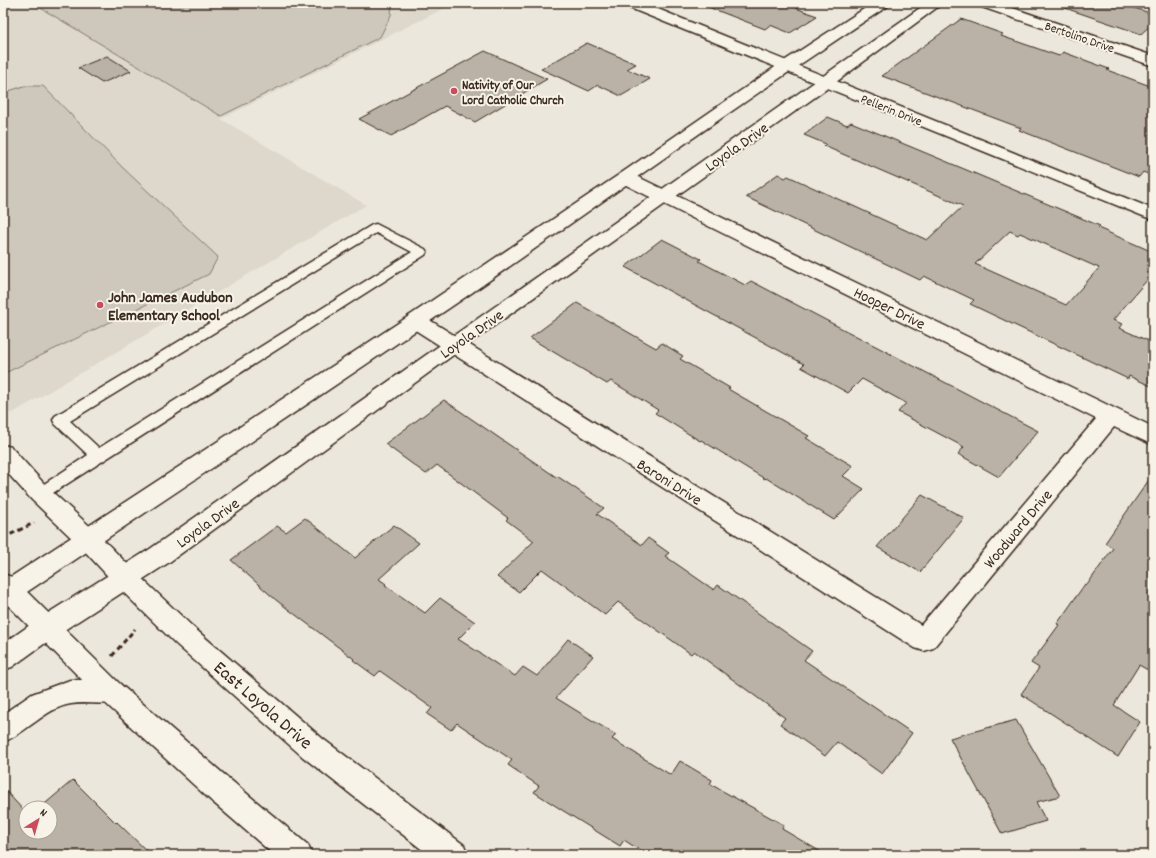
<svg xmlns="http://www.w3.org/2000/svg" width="1156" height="858" font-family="Dekko,sans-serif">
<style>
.built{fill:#ddd7cc}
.green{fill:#cec8bc;stroke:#84796d}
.building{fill:#bab2a7;stroke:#3b2a1e;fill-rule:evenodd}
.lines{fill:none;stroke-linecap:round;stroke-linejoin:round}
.service-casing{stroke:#3b2a1e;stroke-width:3}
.minor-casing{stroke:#3b2a1e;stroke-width:3}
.secondary-casing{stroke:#3b2a1e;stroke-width:3}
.path{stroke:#3b2a1e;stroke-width:3;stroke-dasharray:5 3.5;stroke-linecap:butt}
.service{fill:#f7f3e8;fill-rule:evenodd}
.minor{fill:#f7f3e8;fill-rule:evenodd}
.secondary{fill:#f7f3e8;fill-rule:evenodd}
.poi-dot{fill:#d1495b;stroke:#f7f3e8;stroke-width:1.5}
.labels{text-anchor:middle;stroke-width:4;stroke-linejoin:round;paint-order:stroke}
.far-street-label{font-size:13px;fill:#3b2a1e;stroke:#f7f3e8}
.far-poi-label{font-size:13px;font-weight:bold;fill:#3b2a1e;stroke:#f7f3e8;text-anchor:start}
.street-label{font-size:16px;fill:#3b2a1e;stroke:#f7f3e8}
.poi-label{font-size:16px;font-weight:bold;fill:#3b2a1e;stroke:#f7f3e8;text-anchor:start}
.near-street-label{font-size:19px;fill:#3b2a1e;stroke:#f7f3e8}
</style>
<rect width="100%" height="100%" fill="#ece7dc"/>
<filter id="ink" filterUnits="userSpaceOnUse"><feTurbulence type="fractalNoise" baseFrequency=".025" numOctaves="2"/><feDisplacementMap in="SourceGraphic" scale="8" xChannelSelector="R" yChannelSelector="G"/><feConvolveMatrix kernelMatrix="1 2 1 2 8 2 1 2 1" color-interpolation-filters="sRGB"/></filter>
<g filter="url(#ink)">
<!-- built -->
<path class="built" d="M 3,3 L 446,3 L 451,5 L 221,119 L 366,205 L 11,414 L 3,405 Z"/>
<!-- green -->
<g class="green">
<path d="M 50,3 L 392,3 L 391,15 L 380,37 L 221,116 L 39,7 Z"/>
<path d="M 24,86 L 43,86 L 123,168 L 218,257 L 209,274 L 3,374 L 3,93 Z"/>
</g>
<!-- building -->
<g class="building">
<path d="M 703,3 L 804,3 L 796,8 L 817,16 L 790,33 L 770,25 L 765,29 L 703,5 Z"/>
<path d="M 1067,3 L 1119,3 L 1153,14 L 1153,23 L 1141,34 L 1065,8 Z"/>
<path d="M 961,19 L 1003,34 L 1001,36 L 1059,56 L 1063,52 L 1109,69 L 1107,70 L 1153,87 L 1153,176 L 1143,172 L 1139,177 L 1019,130 L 1021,128 L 882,76 Z"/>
<path d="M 587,43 L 636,64 L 627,69 L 650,79 L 621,96 L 598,85 L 589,91 L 541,69 Z"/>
<path d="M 485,51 L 547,79 L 475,122 L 445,106 L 391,136 L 359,119 Z"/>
<path d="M 107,56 L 131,71 L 102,83 L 78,68 Z"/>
<path d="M 828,117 L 847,125 L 851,122 L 945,161 L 1100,226 L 1098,228 L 1153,252 L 1153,273 L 1113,320 L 1122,324 L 1119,328 L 1153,343 L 1153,387 L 1129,376 L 1128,379 L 970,304 L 974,300 L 924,276 L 920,280 L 746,197 L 778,174 L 785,178 L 788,176 L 927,240 L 963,206 L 824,146 L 826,144 L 804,135 ZM 1010,231 L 1018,235 L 1020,233 L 1099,268 L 1066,305 L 975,264 Z"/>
<path d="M 662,239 L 701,259 L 699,261 L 745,285 L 751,281 L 1038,431 L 999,477 L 958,454 L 964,447 L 898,412 L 906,403 L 862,379 L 848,393 L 801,367 L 804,364 L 625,267 Z"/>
<path d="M 577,303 L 656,348 L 662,343 L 683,356 L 680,359 L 730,388 L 728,389 L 809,436 L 806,438 L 853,466 L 843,476 L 864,489 L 834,520 L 766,478 L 765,479 L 701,440 L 700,441 L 655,413 L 658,410 L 611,381 L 607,384 L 530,338 Z"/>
<path d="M 444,400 L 556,477 L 557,476 L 604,508 L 597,514 L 642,545 L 648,538 L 669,553 L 665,556 L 714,590 L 718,585 L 812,651 L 804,660 L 912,733 L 882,774 L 837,742 L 825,756 L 780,724 L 785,718 L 694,651 L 691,654 L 618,602 L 605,615 L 542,569 L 519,592 L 497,577 L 534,541 L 506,520 L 508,518 L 437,465 L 426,474 L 385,444 Z"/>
<path d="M 1153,474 L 1153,673 L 1139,665 L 1114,705 L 1140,722 L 1118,757 L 1021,694 L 1039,668 L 1031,663 L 1059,625 L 1057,624 L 1085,584 L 1087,585 L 1113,548 L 1105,543 Z"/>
<path d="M 922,495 L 964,518 L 920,572 L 877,547 Z"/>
<path d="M 305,518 L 355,558 L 394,525 L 419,543 L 379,579 L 386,584 L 385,585 L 425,613 L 440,598 L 475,622 L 458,639 L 515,676 L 523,667 L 537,676 L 568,639 L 593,656 L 556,698 L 616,735 L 612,739 L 671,775 L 680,761 L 712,780 L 710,784 L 784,825 L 782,829 L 826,855 L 647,855 L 624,840 L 620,846 L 562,810 L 534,792 L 539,786 L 508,765 L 512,760 L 457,723 L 451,730 L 427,714 L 432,708 L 380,671 L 375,676 L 353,660 L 354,659 L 276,600 L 231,560 L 277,526 L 286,532 Z"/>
<path d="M 1016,720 L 1060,796 L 1036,802 L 1046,821 L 1002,834 L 950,738 Z"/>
<path d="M 73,780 L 116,823 L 117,822 L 151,855 L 3,855 L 3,788 L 26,813 L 26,832 L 50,832 L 50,808 L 40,808 Z"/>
</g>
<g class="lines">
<!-- service casing -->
<g class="service-casing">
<path id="service" d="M 376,224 L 425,249 L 427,252 L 425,255 L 45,498 L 40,500 L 35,498 L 33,494 L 35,490 L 88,455 L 55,424 L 53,420 L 55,416 L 372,225 ZM 376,233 L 412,252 L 99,448 L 70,421 Z"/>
</g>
<!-- minor casing -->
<g class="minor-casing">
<g id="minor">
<path d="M 623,3 L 643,3 L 1153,209 L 1153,220 L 625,6 Z"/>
<path d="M 977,3 L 998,3 L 1153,56 L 1153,66 L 979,6 Z"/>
<path d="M 626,173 L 632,174 L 1153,427 L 1153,445 L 1114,427 L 933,648 L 924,651 L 915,648 L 409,326 L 406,321 L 409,316 L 416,314 L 423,316 L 921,625 L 1096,419 L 620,182 L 617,178 L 620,174 Z"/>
<path d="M 3,445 L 11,447 L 48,488 L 96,532 L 134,571 L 194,628 L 323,739 L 464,845 L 468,855 L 429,855 L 303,757 L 176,644 L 116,585 L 80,546 L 32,500 L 3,468 Z"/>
<path d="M 3,574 L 12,577 L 120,684 L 227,777 L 308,845 L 312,855 L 274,855 L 207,797 L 102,700 L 3,600 Z"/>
</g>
</g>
<!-- secondary casing -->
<g class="secondary-casing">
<g id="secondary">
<path d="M 873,3 L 890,3 L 888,6 C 745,99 607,199 467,296 C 316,399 164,500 12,602 L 3,605 L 3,582 L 409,316 L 620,174 L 781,63 Z"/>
<path d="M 927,3 L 943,3 L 832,85 L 460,350 L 168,563 L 55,636 L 12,667 L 3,670 L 3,644 L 37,620 L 150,549 Z"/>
<path d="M 70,680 L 111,680 L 120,684 L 124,692 L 120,700 C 104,707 88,701 71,704 C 45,708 27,733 3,742 L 3,714 L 32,694 Z"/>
</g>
</g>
<!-- path -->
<g class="path">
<path d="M 3,538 L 34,523"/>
<path d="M 112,656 L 135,629"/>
</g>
<!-- service -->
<use href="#service" class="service"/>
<!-- minor -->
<use href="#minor" class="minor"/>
<!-- secondary -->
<use href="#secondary" class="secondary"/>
</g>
</g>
<!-- markers -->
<g class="poi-dot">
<circle cx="454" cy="91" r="4"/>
<circle cx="100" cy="305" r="4"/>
</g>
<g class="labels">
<!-- far-street labels -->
<g class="far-street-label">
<text transform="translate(1080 36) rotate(19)" y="5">Bertolino Drive</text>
<text transform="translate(892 109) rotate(22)" y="5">Pellerin Drive</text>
</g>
<!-- far-poi labels -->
<g class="far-poi-label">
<text x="462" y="89">Nativity of Our<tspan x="462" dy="15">Lord Catholic Church</tspan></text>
</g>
<!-- street labels -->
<g class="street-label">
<text transform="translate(736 146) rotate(-35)" y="6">Loyola Drive</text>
<text transform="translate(890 307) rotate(26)" y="6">Hooper Drive</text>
<text transform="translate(471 333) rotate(-35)" y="6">Loyola Drive</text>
<text transform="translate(670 481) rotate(32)" y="6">Baroni Drive</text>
<text transform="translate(207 522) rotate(-36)" y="6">Loyola Drive</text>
<text transform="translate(1017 528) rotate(-50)" y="6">Woodward Drive</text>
</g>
<!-- poi labels -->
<g class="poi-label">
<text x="108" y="302">John James Audubon<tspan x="108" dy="18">Elementary School</tspan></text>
</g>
<!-- near-street labels -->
<g class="near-street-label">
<text transform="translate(264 704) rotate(41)" y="7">East Loyola Drive</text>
</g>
</g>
<!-- margin -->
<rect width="1156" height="858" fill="none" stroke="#f7f3e8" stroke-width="16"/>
<rect x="8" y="8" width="1140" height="842" fill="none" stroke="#3b2a1e" stroke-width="1.5" filter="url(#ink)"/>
<!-- north arrow -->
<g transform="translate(38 820) rotate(37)"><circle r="19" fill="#f7f3e8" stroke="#aca397"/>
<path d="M0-3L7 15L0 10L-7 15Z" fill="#d1495b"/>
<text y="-6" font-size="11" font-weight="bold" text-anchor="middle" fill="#3b2a1e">N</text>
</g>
</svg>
